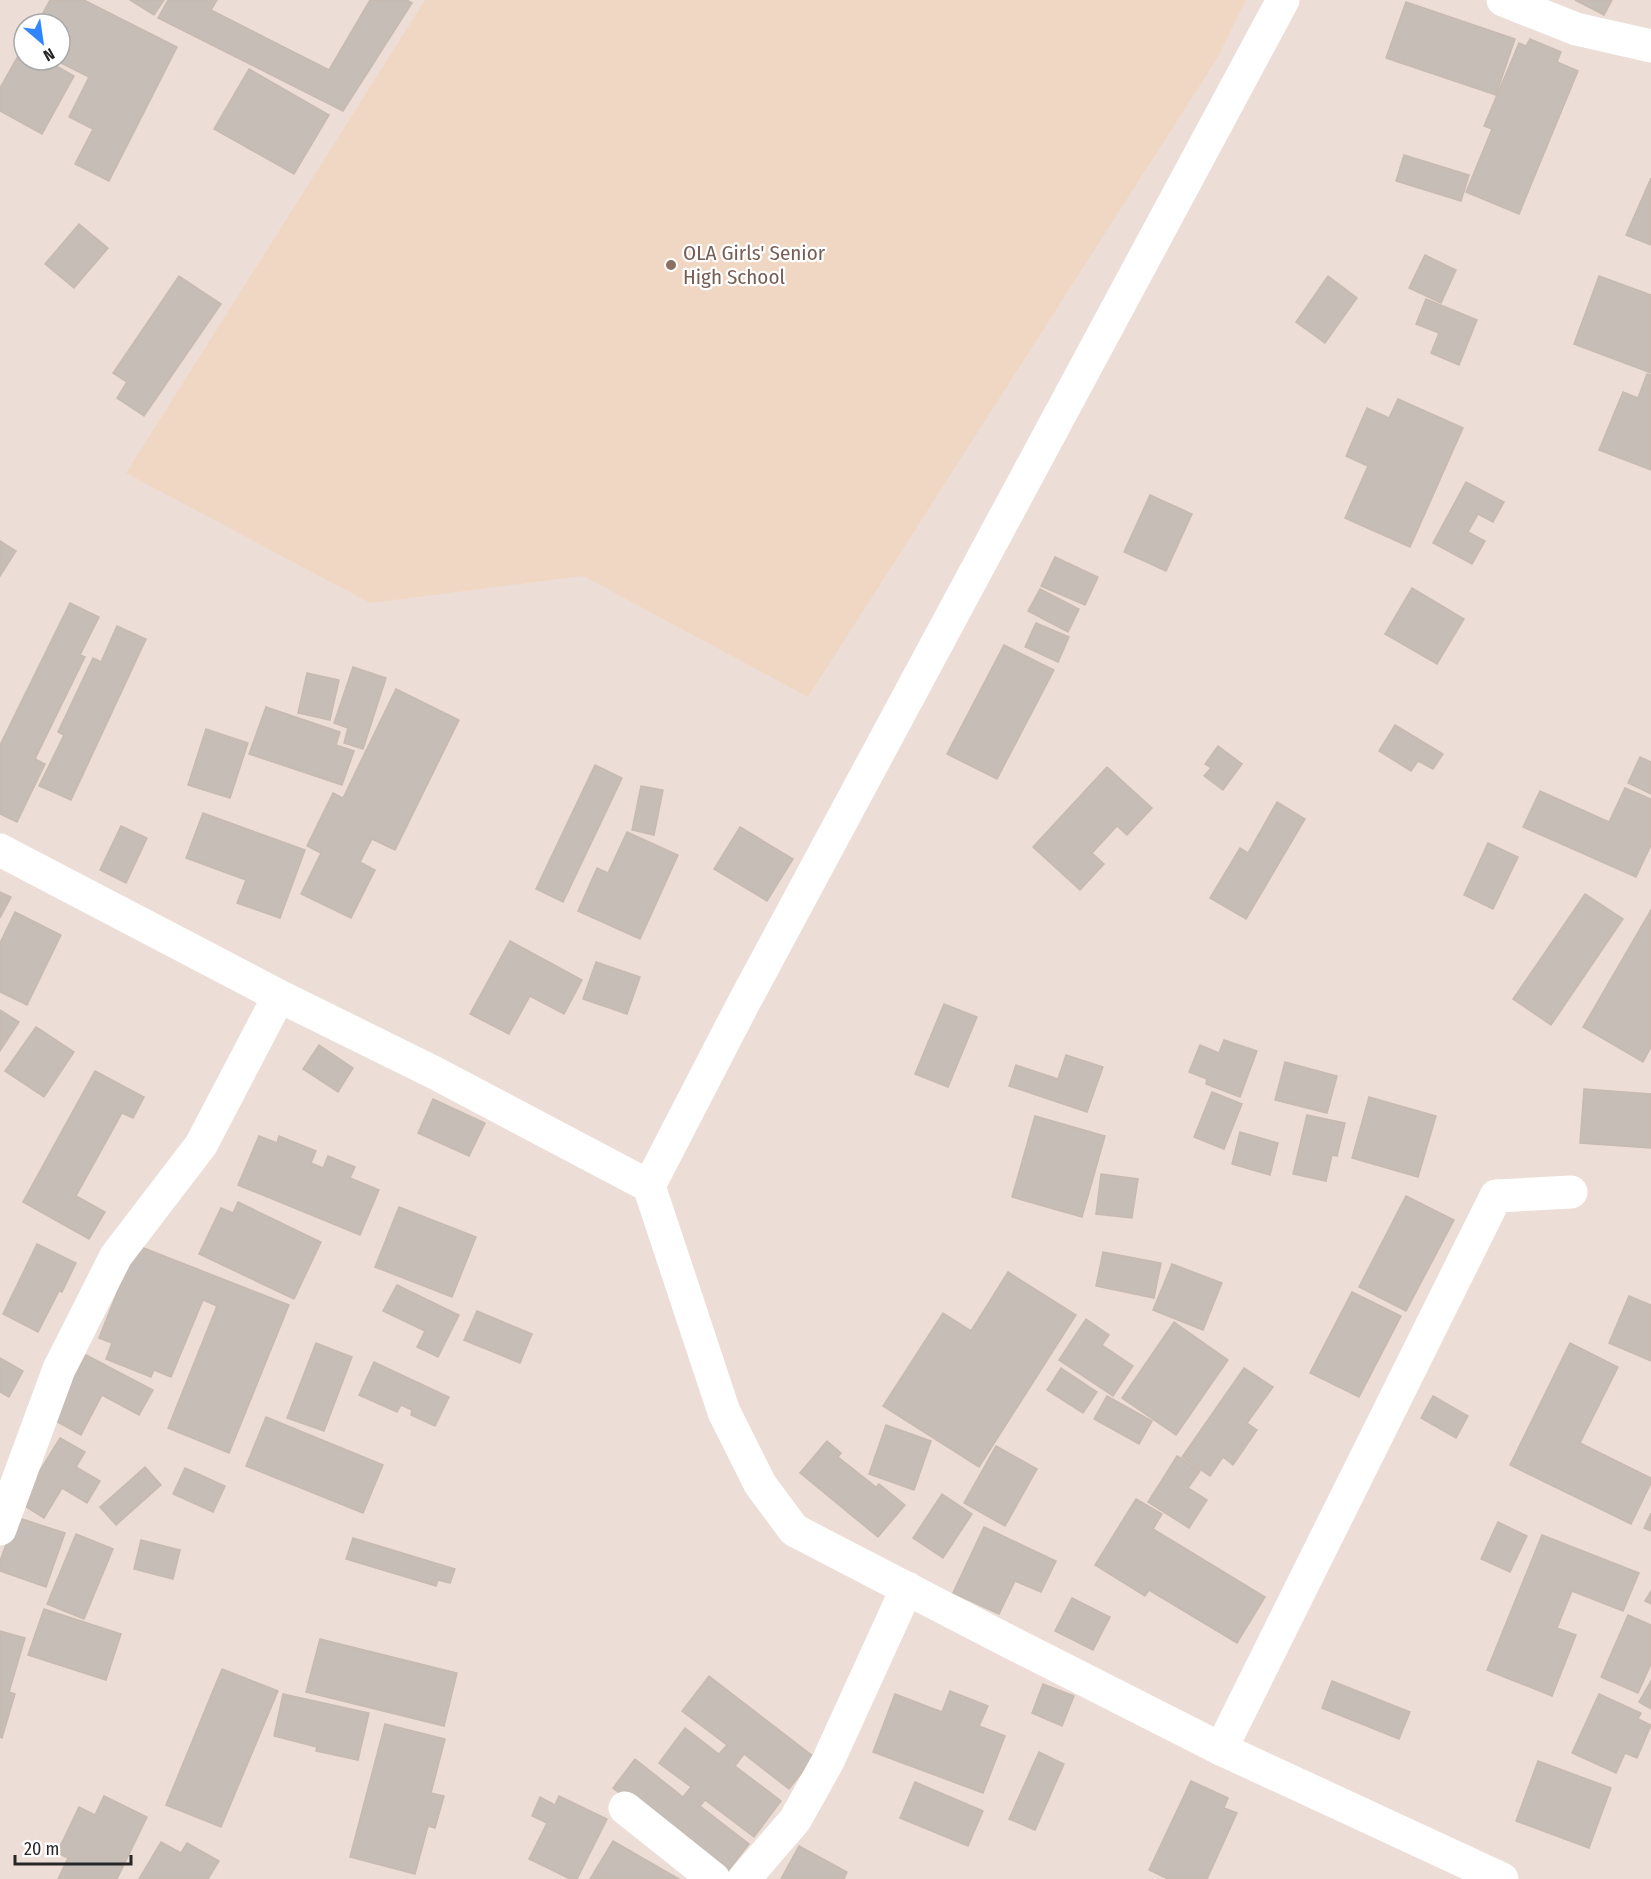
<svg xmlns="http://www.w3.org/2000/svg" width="1651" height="1879" font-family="'Fira Sans Condensed',sans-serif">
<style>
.education{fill:#f0d7c3}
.building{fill:#c6bdb6;stroke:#c7bab0;stroke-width:1.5}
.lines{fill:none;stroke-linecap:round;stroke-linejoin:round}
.minor{stroke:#fff;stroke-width:33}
.education-dot{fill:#8d6e63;stroke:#fff;stroke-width:2}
.labels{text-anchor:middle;stroke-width:4.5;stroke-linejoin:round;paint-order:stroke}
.education-label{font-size:21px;fill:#785e54;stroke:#fff;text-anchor:start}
</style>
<rect width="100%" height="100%" fill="#ecded6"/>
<!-- education -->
<path class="education" d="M 425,0 L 1246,0 L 1218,57 L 808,697 L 583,576 L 370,603 L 126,473 Z"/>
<!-- building -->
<g class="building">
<path d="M 50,0 L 84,0 L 177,47 L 109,181 L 75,164 L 93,129 L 69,117 L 89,77 L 55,60 L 60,60 L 60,24 L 37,24 Z"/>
<path d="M 130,0 L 164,0 L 154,15 Z"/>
<path d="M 168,0 L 217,0 L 211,10 L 329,70 L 370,0 L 407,0 L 412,3 L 343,111 L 158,18 Z"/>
<path d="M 1575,0 L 1612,0 L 1604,15 Z"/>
<path d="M 1406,2 L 1515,39 L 1496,95 L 1386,58 Z"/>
<path d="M 1530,39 L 1561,52 L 1557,62 L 1578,71 L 1519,214 L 1466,192 L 1492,129 L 1484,126 L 1519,43 L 1526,46 Z"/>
<path d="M 23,47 L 24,60 L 46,60 L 74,76 L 42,134 L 0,111 L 0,88 Z"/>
<path d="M 249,69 L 329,115 L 294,174 L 214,129 Z"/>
<path d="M 1404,155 L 1469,175 L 1461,201 L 1396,181 Z"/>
<path d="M 1651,178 L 1651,245 L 1626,235 Z"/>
<path d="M 79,224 L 108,248 L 74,288 L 45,264 Z"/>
<path d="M 1425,255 L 1456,270 L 1441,303 L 1409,288 Z"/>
<path d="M 179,276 L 221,304 L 144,416 L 117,398 L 127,382 L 113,373 Z"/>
<path d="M 1328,276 L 1357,298 L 1325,343 L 1296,322 Z"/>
<path d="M 1599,276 L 1651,295 L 1651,373 L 1574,344 Z"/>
<path d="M 1426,299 L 1477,320 L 1459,365 L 1431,353 L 1439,333 L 1416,324 Z"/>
<path d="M 1647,374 L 1651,375 L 1651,470 L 1599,450 L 1623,392 L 1638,398 Z"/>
<path d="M 1398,399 L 1463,428 L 1410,547 L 1345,518 L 1368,466 L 1346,456 L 1367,408 L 1389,418 Z"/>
<path d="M 1466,482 L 1504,502 L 1493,522 L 1478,514 L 1468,532 L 1485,541 L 1472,564 L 1433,543 Z"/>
<path d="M 1150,495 L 1192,514 L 1166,571 L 1124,552 Z"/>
<path d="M 0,541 L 16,551 L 0,576 Z"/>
<path d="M 1055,557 L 1098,577 L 1085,605 L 1041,586 Z"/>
<path d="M 1412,588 L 1464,619 L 1437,664 L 1385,634 Z"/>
<path d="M 1040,589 L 1079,609 L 1068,632 L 1028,611 Z"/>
<path d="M 70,603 L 99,617 L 80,655 L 85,657 L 35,759 L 45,764 L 17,822 L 0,814 L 0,745 Z"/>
<path d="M 1036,623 L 1069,637 L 1058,662 L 1025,647 Z"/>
<path d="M 117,626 L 146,639 L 71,800 L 39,786 L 64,735 L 58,732 L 93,658 L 101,662 Z"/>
<path d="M 1004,645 L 1054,670 L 997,779 L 947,754 Z"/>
<path d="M 353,667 L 386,678 L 363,749 L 344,743 L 348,728 L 334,723 Z"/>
<path d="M 307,673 L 339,680 L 330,720 L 298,713 Z"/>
<path d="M 396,689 L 459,720 L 395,850 L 372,839 L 360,862 L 375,870 L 351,918 L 301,894 L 321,853 L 307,846 L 333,793 L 343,798 Z"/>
<path d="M 266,707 L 340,732 L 336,745 L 354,751 L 342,785 L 249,754 Z"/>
<path d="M 1395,725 L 1443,754 L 1433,769 L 1418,761 L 1411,771 L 1379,751 Z"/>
<path d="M 206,729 L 248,743 L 230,798 L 188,785 Z"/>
<path d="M 1218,746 L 1242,764 L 1223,790 L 1204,776 L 1211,768 L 1205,764 Z"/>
<path d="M 1640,757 L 1651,762 L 1651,794 L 1628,783 Z"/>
<path d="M 595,765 L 622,778 L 563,902 L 536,889 Z"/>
<path d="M 1107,767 L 1152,808 L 1127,835 L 1117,826 L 1092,853 L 1104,864 L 1080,890 L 1033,847 Z"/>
<path d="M 641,786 L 663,790 L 654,835 L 632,830 Z"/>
<path d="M 1625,788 L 1651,799 L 1651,845 L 1636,877 L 1523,827 L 1540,791 L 1609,822 Z"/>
<path d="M 1277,802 L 1305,819 L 1246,919 L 1210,898 L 1240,848 L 1248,853 Z"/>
<path d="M 203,813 L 305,850 L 280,918 L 237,903 L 246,880 L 186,858 Z"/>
<path d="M 121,826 L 147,838 L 126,883 L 100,870 Z"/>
<path d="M 740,827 L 793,859 L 767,901 L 714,869 Z"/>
<path d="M 627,832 L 678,855 L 640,939 L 578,911 L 597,868 L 608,873 Z"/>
<path d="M 1488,843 L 1518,857 L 1493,909 L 1464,895 Z"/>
<path d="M 0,892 L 11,897 L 0,918 Z"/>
<path d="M 1585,894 L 1623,919 L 1551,1025 L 1513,999 Z"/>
<path d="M 1651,910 L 1651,1047 L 1643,1062 L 1583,1027 Z"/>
<path d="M 15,912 L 61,935 L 27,1005 L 0,992 L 0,943 Z"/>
<path d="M 510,941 L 582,980 L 564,1014 L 530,996 L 509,1034 L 470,1014 Z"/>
<path d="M 596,962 L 640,977 L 627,1014 L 583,999 Z"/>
<path d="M 944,1004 L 977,1017 L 948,1087 L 915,1074 Z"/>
<path d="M 0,1010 L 19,1022 L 0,1051 Z"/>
<path d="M 36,1027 L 74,1052 L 44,1097 L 5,1071 Z"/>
<path d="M 1224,1040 L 1257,1051 L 1240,1097 L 1206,1084 L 1207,1079 L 1189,1072 L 1200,1045 L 1219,1053 Z"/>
<path d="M 319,1045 L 353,1068 L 338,1092 L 303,1069 Z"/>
<path d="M 1066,1055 L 1103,1067 L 1087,1112 L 1009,1086 L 1016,1065 L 1058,1079 Z"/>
<path d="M 1285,1062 L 1337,1076 L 1327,1113 L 1275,1100 Z"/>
<path d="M 95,1071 L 144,1097 L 133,1118 L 122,1113 L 76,1196 L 105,1212 L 89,1239 L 23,1202 Z"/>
<path d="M 1584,1089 L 1651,1094 L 1651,1148 L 1580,1143 Z"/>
<path d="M 1212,1092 L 1242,1104 L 1224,1149 L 1194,1137 Z"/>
<path d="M 1369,1097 L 1436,1116 L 1418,1177 L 1352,1158 Z"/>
<path d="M 433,1099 L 485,1123 L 469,1156 L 418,1133 Z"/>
<path d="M 1307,1115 L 1345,1123 L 1337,1156 L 1332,1155 L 1326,1181 L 1293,1174 Z"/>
<path d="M 1035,1116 L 1105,1136 L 1082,1217 L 1012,1197 Z"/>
<path d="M 1240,1132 L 1278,1143 L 1270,1175 L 1232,1164 Z"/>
<path d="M 259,1136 L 277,1143 L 279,1136 L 316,1151 L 311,1163 L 323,1168 L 328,1156 L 355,1167 L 350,1178 L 379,1190 L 360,1235 L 238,1185 Z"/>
<path d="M 1101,1174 L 1138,1179 L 1132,1218 L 1096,1214 Z"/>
<path d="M 1406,1196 L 1454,1220 L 1406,1311 L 1359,1287 Z"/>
<path d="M 238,1202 L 321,1242 L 294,1299 L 199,1254 L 221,1208 L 233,1213 Z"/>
<path d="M 399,1207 L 476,1237 L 452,1297 L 375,1267 Z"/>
<path d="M 37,1244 L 76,1263 L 62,1292 L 59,1291 L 38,1332 L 3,1314 Z"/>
<path d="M 136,1245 L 289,1305 L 229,1453 L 168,1428 L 217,1306 L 203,1300 L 171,1377 L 154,1370 L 151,1377 L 106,1359 L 112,1343 L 99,1338 Z"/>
<path d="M 1103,1252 L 1161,1263 L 1154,1298 L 1096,1286 Z"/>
<path d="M 1172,1264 L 1222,1283 L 1203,1330 L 1153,1310 Z"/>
<path d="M 1008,1272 L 1076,1315 L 979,1467 L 883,1406 L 943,1313 L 971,1331 Z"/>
<path d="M 397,1285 L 459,1315 L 438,1357 L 417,1347 L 425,1331 L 383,1311 Z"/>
<path d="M 1352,1292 L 1401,1316 L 1359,1397 L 1310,1373 Z"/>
<path d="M 1629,1296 L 1651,1305 L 1651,1361 L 1609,1343 Z"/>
<path d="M 477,1311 L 532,1334 L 520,1363 L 464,1340 Z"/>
<path d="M 1086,1319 L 1109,1335 L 1102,1345 L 1133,1366 L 1113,1396 L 1059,1360 Z"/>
<path d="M 1174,1322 L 1228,1360 L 1176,1435 L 1122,1398 Z"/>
<path d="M 316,1343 L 352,1357 L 324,1431 L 287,1418 Z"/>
<path d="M 1570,1343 L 1618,1367 L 1580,1443 L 1651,1478 L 1651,1483 L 1631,1524 L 1510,1465 Z"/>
<path d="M 86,1355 L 153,1390 L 139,1415 L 102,1395 L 81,1435 L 52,1419 Z"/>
<path d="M 0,1358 L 23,1371 L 9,1397 L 0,1392 Z"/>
<path d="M 374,1362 L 449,1397 L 435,1426 L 411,1415 L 412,1410 L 401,1405 L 397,1412 L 359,1395 Z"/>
<path d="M 1061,1368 L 1097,1392 L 1083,1413 L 1047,1390 Z"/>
<path d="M 1244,1368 L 1273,1387 L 1247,1423 L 1257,1430 L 1233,1465 L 1223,1457 L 1210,1476 L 1182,1457 Z"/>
<path d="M 1107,1396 L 1152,1421 L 1139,1444 L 1094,1419 Z"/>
<path d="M 1433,1396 L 1468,1416 L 1456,1438 L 1421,1418 Z"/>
<path d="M 266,1417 L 383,1465 L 363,1513 L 246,1466 Z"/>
<path d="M 886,1425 L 931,1441 L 914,1490 L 869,1474 Z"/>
<path d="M 60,1438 L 85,1452 L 76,1467 L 100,1481 L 87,1503 L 62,1488 L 44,1518 L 20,1503 Z"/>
<path d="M 827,1441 L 841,1453 L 838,1457 L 876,1487 L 879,1484 L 905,1505 L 878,1537 L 800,1473 Z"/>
<path d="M 996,1446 L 1037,1469 L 1005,1526 L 964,1503 Z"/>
<path d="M 1177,1456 L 1200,1471 L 1188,1488 L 1207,1500 L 1189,1528 L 1148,1502 Z"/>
<path d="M 145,1467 L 161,1485 L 116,1525 L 100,1507 Z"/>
<path d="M 185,1468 L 225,1486 L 213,1512 L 173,1494 Z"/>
<path d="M 942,1494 L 972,1514 L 943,1558 L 913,1538 Z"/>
<path d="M 1136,1499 L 1162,1514 L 1153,1529 L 1265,1597 L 1237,1643 L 1149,1590 L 1145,1596 L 1095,1565 Z"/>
<path d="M 1651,1513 L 1651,1531 L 1644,1528 Z"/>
<path d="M 16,1517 L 65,1533 L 46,1587 L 0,1571 L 0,1561 Z"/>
<path d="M 1498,1522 L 1527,1536 L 1510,1572 L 1481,1559 Z"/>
<path d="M 984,1527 L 1056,1561 L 1041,1592 L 1015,1581 L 999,1614 L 953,1593 Z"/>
<path d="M 76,1534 L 113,1549 L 84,1619 L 47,1604 Z"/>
<path d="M 1542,1535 L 1639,1573 L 1623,1611 L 1572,1591 L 1557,1628 L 1576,1635 L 1552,1696 L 1487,1670 Z"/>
<path d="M 353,1538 L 455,1569 L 450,1583 L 438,1580 L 436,1586 L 346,1559 Z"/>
<path d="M 141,1540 L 180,1550 L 173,1579 L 134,1569 Z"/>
<path d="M 1651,1591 L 1651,1604 L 1645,1601 Z"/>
<path d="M 1072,1598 L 1110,1617 L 1093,1650 L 1055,1631 Z"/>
<path d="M 44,1609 L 121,1634 L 106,1680 L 28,1655 Z"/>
<path d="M 1628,1615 L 1651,1625 L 1651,1664 L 1638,1693 L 1601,1677 Z"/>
<path d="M 0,1631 L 25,1638 L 9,1692 L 15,1694 L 2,1738 L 0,1737 Z"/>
<path d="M 320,1639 L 457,1673 L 444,1726 L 306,1692 Z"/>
<path d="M 222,1669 L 278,1691 L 221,1827 L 166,1805 Z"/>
<path d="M 709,1676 L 814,1757 L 789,1789 L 744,1754 L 735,1766 L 781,1801 L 754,1837 L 705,1800 L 700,1806 L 749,1844 L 725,1875 L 613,1788 L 635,1759 L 683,1797 L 691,1787 L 659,1763 L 685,1728 L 719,1754 L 727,1745 L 682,1711 Z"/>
<path d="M 1332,1681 L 1410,1712 L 1399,1739 L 1322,1708 Z"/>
<path d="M 1651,1681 L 1651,1709 L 1639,1702 Z"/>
<path d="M 1043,1684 L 1074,1696 L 1062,1726 L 1032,1713 Z"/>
<path d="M 950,1691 L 988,1706 L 979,1726 L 1005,1736 L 983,1793 L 873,1752 L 895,1694 L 942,1712 Z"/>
<path d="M 283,1694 L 369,1713 L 358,1760 L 316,1751 L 317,1747 L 274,1736 Z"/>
<path d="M 1599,1694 L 1641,1713 L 1638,1719 L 1651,1725 L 1637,1758 L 1625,1753 L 1616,1773 L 1572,1753 Z"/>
<path d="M 385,1724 L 445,1739 L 431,1793 L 444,1796 L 435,1828 L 428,1826 L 415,1874 L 350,1857 Z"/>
<path d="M 1039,1752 L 1064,1764 L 1035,1830 L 1009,1819 Z"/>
<path d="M 1538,1761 L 1611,1788 L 1589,1848 L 1516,1821 Z"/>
<path d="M 1191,1781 L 1228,1798 L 1224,1808 L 1237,1813 L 1207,1879 L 1168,1879 L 1149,1870 Z"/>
<path d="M 915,1782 L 983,1811 L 968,1846 L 900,1818 Z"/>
<path d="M 104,1796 L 147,1817 L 117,1879 L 58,1879 L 68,1858 L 57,1853 L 79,1807 L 95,1815 Z"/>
<path d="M 559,1796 L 607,1819 L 577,1879 L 570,1879 L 529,1859 L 547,1823 L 532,1816 L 540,1797 L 555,1805 Z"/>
<path d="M 613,1841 L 679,1879 L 590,1879 Z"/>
<path d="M 161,1842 L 181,1853 L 187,1843 L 219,1861 L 208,1879 L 139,1879 Z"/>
<path d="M 799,1846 L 847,1872 L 844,1879 L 781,1879 Z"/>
</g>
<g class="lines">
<!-- minor -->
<g class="minor">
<path d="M 1503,0 L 1576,29 L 1651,46"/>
<path d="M 0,850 L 279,996 L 435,1073 L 649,1186 L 724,1412 L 760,1484 L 794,1530 L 1008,1641 L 1221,1749 L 1502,1879"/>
<path d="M 649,1186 L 742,1006 L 1283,0"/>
<path d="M 0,1529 L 59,1369 L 116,1256 L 201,1145 L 279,996"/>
<path d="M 1221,1749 L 1496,1196 L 1571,1192"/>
<path d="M 625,1808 L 714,1879"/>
<path d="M 744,1879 L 795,1820 L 828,1761 L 907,1588"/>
</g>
</g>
<!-- markers -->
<circle class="education-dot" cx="671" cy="265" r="6"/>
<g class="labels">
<!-- education labels -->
<g class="education-label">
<text x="683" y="260">OLA Girls' Senior<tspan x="683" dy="24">High School</tspan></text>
</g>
</g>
<!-- north arrow -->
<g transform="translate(42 42) rotate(151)"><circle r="28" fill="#ffffff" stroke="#a9a9a9" stroke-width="1.5"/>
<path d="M0-4.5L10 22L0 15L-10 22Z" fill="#3086ff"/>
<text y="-9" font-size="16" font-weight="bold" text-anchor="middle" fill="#272727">N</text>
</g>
<!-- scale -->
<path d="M15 1855v9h116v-9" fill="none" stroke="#272727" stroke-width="3"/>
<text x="24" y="1855" font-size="18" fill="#272727" stroke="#ffffff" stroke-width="4.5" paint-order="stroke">20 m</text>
</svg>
